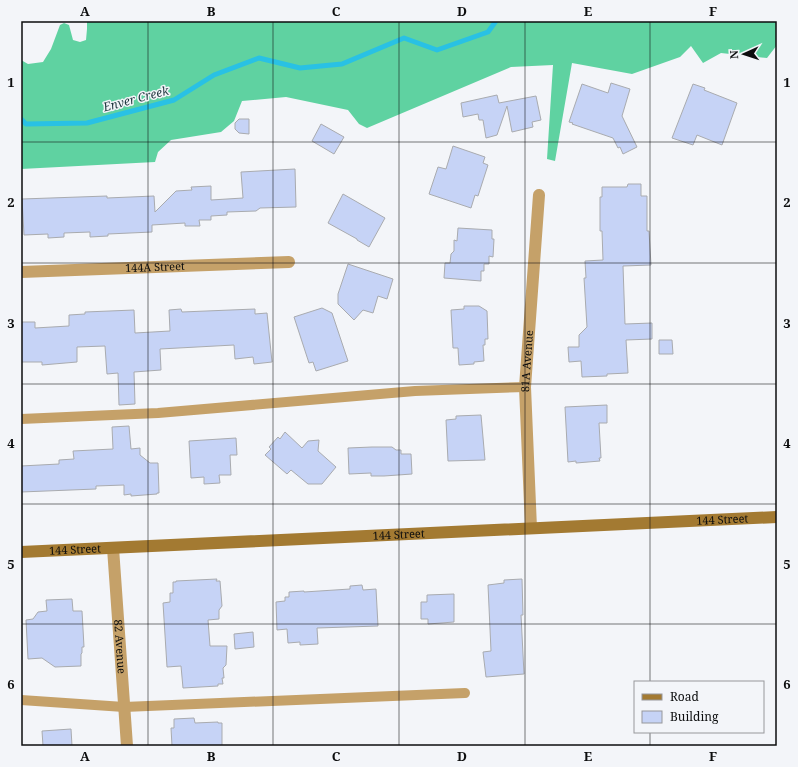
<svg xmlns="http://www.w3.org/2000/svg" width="798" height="767" font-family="'Noto Serif',serif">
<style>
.forest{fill:#5fd2a1}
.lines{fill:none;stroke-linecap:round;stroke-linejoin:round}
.stream{stroke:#29c1e4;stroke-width:5}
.building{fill:#c6d3f6;stroke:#a9abaf}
.service{stroke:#c5a169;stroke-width:10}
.minor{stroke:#c5a169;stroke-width:12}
.secondary{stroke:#a37a32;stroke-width:12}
.grid{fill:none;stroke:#0c0d0e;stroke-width:1;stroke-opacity:0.55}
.labels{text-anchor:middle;stroke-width:3;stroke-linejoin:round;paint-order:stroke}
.street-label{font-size:11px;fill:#0c0d0e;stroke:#f3f5f9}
.water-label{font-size:12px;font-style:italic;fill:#1f373e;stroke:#f3f5f9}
.neatline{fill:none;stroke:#0c0d0e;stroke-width:1.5}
.grid-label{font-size:13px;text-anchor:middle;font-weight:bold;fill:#0c0d0e}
</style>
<rect width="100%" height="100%" fill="#f3f5f9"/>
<!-- forest -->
<path class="forest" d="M 87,21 L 777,21 L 777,45 L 767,58 L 721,53 L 703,63 L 691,46 L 680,57 L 632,74 L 572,63 L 555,161 L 547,159 L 553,65 L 511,67 L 367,128 L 359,124 L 348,110 L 286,97 L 242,101 L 234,121 L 221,132 L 171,140 L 158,152 L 155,162 L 21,169 L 21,60 L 28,64 L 43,62 L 51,49 L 60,25 L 64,23 L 69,25 L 73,40 L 80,42 L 86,40 L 87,29 Z"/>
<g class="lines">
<!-- stream -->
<path class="stream" d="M 21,119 L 26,124 L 87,123 L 174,100 L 214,75 L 259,58 L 300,68 L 342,64 L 404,38 L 437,50 L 488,32 L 496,21"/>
</g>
<!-- building -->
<g class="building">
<path d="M 611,83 L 630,89 L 622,116 L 637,147 L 623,154 L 620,147 L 618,148 L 613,138 L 572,124 L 573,123 L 569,122 L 582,84 L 608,93 Z"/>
<path d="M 693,84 L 705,88 L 704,90 L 737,103 L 722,145 L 697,135 L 693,145 L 672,138 Z"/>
<path d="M 497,95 L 499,103 L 536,96 L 541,120 L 532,122 L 533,127 L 512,132 L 507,106 L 497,135 L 486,138 L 483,120 L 479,120 L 478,114 L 463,117 L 461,103 Z"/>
<path d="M 239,119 L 249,119 L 249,134 L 239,133 L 235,129 L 235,123 Z"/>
<path d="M 321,124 L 344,137 L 334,154 L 312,141 Z"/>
<path d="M 453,146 L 485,157 L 483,163 L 488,165 L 478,196 L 475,195 L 471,208 L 429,194 L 438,167 L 446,169 Z"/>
<path d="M 295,169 L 296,207 L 260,208 L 256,211 L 227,212 L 227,215 L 211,216 L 211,220 L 199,220 L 200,226 L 185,226 L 185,223 L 152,225 L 152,232 L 108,234 L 108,236 L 90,237 L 90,232 L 64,233 L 64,237 L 48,238 L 48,234 L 24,235 L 22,199 L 107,196 L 107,198 L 154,196 L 155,212 L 176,191 L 192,190 L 191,187 L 211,186 L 211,200 L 243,198 L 241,172 Z"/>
<path d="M 628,184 L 641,184 L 641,196 L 647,196 L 647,231 L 649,231 L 651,265 L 623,266 L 625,324 L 652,323 L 652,339 L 626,340 L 628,373 L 607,374 L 607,376 L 582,377 L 581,361 L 569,362 L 568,347 L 579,347 L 579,335 L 587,327 L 584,278 L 586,278 L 585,261 L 603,260 L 602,231 L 600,231 L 600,197 L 602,197 L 602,187 L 627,187 Z"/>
<path d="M 343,194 L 385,218 L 369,247 L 357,240 L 357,239 L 328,223 Z"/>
<path d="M 458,228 L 492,230 L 492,239 L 494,239 L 493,257 L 489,256 L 489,264 L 484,264 L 484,271 L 481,271 L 481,281 L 444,278 L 445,263 L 450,263 L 451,254 L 454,251 L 454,240 L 457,241 Z"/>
<path d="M 348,264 L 393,279 L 387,299 L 378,296 L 373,313 L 363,310 L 354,320 L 338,304 L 338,294 Z"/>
<path d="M 464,306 L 479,306 L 487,311 L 488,339 L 485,339 L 485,345 L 483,345 L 484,361 L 474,362 L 474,364 L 459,365 L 458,348 L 453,348 L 451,310 L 464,309 Z"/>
<path d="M 322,308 L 332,313 L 348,361 L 316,371 L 313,362 L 309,363 L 294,317 Z"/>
<path d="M 181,309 L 182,312 L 255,309 L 255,314 L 267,313 L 272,362 L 254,364 L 253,357 L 235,359 L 234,345 L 160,349 L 161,370 L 134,372 L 135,404 L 119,405 L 118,373 L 107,374 L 105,346 L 77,347 L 77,362 L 42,365 L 42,362 L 21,362 L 21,322 L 35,322 L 35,328 L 69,326 L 69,315 L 85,314 L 85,312 L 134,310 L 135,333 L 170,331 L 169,310 Z"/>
<path d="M 659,340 L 672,340 L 673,354 L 659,354 Z"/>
<path d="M 607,405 L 607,423 L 599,423 L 601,458 L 599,458 L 600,461 L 576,463 L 576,461 L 568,462 L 565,407 Z"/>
<path d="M 481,415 L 485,460 L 448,461 L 446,420 L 456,419 L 456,416 Z"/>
<path d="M 129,426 L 131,449 L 140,448 L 140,455 L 150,463 L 158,463 L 159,493 L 157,493 L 157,494 L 131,496 L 131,494 L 124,495 L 124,485 L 96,486 L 96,489 L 21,492 L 21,466 L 59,464 L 59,460 L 74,459 L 73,451 L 113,449 L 112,427 Z"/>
<path d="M 285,432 L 302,448 L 308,441 L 319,440 L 318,451 L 336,467 L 322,484 L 308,484 L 291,470 L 287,474 L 265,455 L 271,449 L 269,447 L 278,437 L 280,439 Z"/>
<path d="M 236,438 L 237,455 L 230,455 L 231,475 L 219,475 L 220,483 L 204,484 L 204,477 L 191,478 L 189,441 Z"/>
<path d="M 372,447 L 392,447 L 396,450 L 401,450 L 401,454 L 411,454 L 412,474 L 384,476 L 371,476 L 371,473 L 349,474 L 348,448 Z"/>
<path d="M 217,579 L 216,581 L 220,581 L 222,606 L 219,610 L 219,619 L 208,620 L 210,646 L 227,646 L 226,665 L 223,668 L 224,678 L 222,678 L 223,684 L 218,684 L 218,686 L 183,688 L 181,666 L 167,667 L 163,603 L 170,602 L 170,593 L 173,593 L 173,582 L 176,582 L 176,581 Z"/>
<path d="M 522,579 L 523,615 L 521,615 L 524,674 L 486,677 L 483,652 L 491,651 L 488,585 L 504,583 L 504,580 Z"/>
<path d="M 362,585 L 363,590 L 376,589 L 378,626 L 317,628 L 318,644 L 300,645 L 300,642 L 288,643 L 287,629 L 277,630 L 276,602 L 285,601 L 285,597 L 289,597 L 289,592 L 304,591 L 304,592 L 350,589 L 350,586 Z"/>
<path d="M 454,594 L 454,622 L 428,624 L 428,619 L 421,619 L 421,602 L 427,602 L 427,595 Z"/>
<path d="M 72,599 L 73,611 L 82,611 L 84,647 L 82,647 L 82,653 L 81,654 L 81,666 L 55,667 L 42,658 L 28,659 L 26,620 L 33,619 L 38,612 L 47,611 L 46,600 Z"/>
<path d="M 253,632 L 254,647 L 235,649 L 234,634 Z"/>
<path d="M 194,718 L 195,723 L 218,722 L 218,723 L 222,723 L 222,746 L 172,746 L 171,728 L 174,728 L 174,719 Z"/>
<path d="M 71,729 L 72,746 L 43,746 L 42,731 Z"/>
</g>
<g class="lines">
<!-- service -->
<g class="service">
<path d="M 21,419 L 158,413 L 415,391 L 525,387"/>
<path d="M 21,700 L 124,707 L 465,693"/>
</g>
<!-- minor -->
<g class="minor">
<path id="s1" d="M 21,272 L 289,262"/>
<path id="s2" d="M 531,528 L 525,387 L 539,195"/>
<path id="s3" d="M 113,548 L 127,746"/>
</g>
<!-- secondary -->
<path class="secondary" id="s4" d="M 21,552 L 777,517"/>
</g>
<!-- grid -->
<path class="grid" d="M 148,21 L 148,746M 273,21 L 273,746M 399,21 L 399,746M 525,21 L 525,746M 650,21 L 650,682M 21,142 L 777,142M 21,263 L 777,263M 21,384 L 777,384M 21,504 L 777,504M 21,624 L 777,624M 650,732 L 650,746"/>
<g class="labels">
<!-- street labels -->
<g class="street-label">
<text dy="4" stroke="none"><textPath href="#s1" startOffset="134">144A Street</textPath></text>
<text dy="4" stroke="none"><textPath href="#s2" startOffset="167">81A Avenue</textPath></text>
<text dy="4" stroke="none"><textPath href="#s4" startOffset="702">144 Street</textPath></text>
<text dy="4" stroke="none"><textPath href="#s4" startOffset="378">144 Street</textPath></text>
<text dy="4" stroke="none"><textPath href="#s4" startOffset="54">144 Street</textPath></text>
<text dy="4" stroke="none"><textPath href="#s3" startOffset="99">82 Avenue</textPath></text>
</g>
<!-- water labels -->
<g class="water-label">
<text transform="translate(136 99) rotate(-15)" y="4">Enver Creek</text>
</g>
</g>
<!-- border -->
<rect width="798" height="767" fill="none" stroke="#f3f5f9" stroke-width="44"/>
<!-- legend -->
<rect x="634" y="681" width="130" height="52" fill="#f3f5f9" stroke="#97989b"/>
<rect x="642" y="694" width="20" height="6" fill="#a37a32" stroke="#97989b"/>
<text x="670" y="701" font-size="12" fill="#0c0d0e">Road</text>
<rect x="642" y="711" width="20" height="12" fill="#c6d3f6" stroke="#97989b"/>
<text x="670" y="721" font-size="12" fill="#0c0d0e">Building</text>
<!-- north arrow -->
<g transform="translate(744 54) rotate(267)" stroke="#f3f5f9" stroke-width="3" paint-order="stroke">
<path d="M0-3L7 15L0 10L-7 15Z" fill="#0c0d0e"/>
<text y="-6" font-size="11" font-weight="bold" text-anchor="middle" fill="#0c0d0e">N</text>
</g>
<rect x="22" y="22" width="754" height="723" class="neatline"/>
<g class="grid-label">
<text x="85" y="16">A</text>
<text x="211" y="16">B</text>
<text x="336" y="16">C</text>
<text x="462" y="16">D</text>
<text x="588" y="16">E</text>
<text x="713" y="16">F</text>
<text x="11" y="87">1</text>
<text x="787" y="87">1</text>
<text x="11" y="207">2</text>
<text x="787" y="207">2</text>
<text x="11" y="328">3</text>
<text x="787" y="328">3</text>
<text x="11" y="448">4</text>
<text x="787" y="448">4</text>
<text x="11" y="569">5</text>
<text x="787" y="569">5</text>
<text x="11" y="689">6</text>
<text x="787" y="689">6</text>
<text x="85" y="761">A</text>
<text x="211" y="761">B</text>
<text x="336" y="761">C</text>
<text x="462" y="761">D</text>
<text x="588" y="761">E</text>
<text x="713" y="761">F</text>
</g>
</svg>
